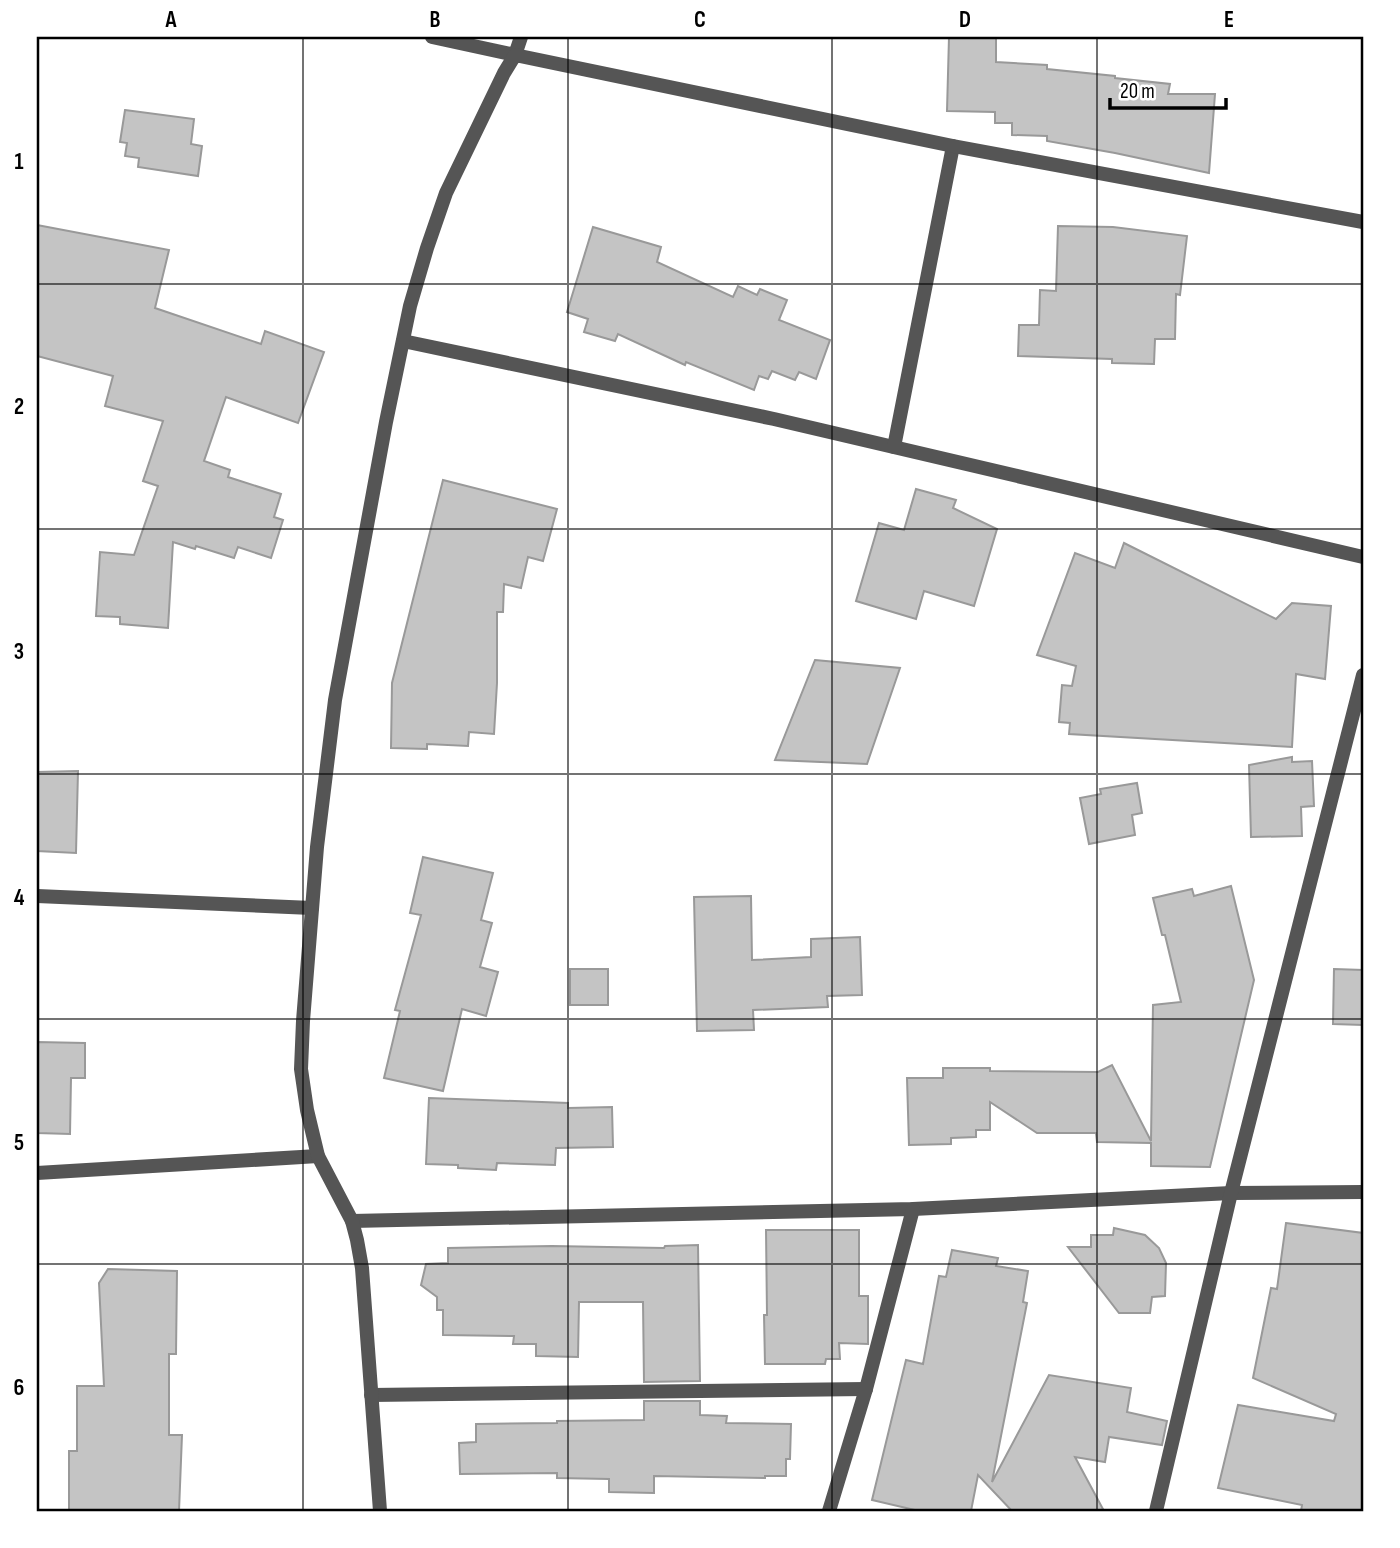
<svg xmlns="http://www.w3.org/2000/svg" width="1400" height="1548" font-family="'Sofia Sans Condensed',sans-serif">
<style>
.building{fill:#c4c4c4;stroke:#999;stroke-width:2}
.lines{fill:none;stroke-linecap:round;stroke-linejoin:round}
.street{stroke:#555;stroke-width:14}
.grid{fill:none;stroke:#000;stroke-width:2;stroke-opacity:0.55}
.neatline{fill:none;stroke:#000;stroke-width:2.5}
.grid-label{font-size:23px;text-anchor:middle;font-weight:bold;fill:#000}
</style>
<rect width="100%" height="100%" fill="#fff"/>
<!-- building -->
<g class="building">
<path d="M 949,37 L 996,37 L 996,62 L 1047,65 L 1047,69 L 1115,76 L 1115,78 L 1170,84 L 1168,94 L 1215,94 L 1209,173 L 1115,153 L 1047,141 L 1047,136 L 1012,135 L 1012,123 L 995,123 L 995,112 L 947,111 Z"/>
<path d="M 125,110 L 194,119 L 191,144 L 202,146 L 198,176 L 138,167 L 139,158 L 125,156 L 127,143 L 120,142 Z"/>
<path d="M 37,225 L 169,250 L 155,308 L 261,344 L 265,331 L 324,352 L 298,423 L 226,397 L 204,461 L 230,470 L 228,477 L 281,494 L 274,517 L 283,520 L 271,558 L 238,547 L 234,558 L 196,546 L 195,549 L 173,542 L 168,628 L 120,624 L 120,617 L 96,616 L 100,552 L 134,555 L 158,486 L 143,481 L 163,421 L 105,406 L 113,376 L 37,356 Z"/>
<path d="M 1058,226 L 1113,227 L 1187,236 L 1180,295 L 1176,294 L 1175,339 L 1155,339 L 1154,364 L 1112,363 L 1112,359 L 1018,356 L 1019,325 L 1039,325 L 1040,290 L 1056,291 Z"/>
<path d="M 593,227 L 661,247 L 657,262 L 733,297 L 738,286 L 757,295 L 760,289 L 787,300 L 779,320 L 830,340 L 816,379 L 799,372 L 795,380 L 772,371 L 768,379 L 759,376 L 754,390 L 686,362 L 685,365 L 618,334 L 615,341 L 584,332 L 588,319 L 567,312 Z"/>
<path d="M 443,480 L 557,509 L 543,561 L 528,557 L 521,588 L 504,584 L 503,612 L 497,612 L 497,683 L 494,734 L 469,732 L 468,746 L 427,744 L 427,749 L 391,748 L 392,683 Z"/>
<path d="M 916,489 L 956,500 L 953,508 L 997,529 L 974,606 L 924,591 L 916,619 L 856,601 L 879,523 L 904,530 Z"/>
<path d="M 1124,543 L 1276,619 L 1292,603 L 1331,606 L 1325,679 L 1296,674 L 1292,747 L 1069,734 L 1070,723 L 1059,722 L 1062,685 L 1072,686 L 1076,666 L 1037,655 L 1075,553 L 1115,568 Z"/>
<path d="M 815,660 L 900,668 L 867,764 L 775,760 Z"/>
<path d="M 1292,757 L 1292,762 L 1312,761 L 1314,806 L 1301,807 L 1302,836 L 1251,837 L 1249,765 Z"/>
<path d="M 78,771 L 76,853 L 37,851 L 37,772 Z"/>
<path d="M 1137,783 L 1142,813 L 1132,815 L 1135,835 L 1089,844 L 1080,798 L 1101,794 L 1100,789 Z"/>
<path d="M 423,857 L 493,873 L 481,920 L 492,923 L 480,967 L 498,972 L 486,1016 L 462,1009 L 443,1091 L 384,1078 L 400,1011 L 395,1010 L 421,915 L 410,913 Z"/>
<path d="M 1231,886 L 1254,980 L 1210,1167 L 1151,1166 L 1151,1143 L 1097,1142 L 1096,1133 L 1037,1133 L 990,1102 L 990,1130 L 976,1130 L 976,1137 L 951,1138 L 951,1144 L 909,1145 L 907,1078 L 943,1078 L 943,1068 L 990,1068 L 990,1071 L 1098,1072 L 1112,1065 L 1151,1141 L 1153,1005 L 1181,1002 L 1165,935 L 1162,935 L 1153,898 L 1192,889 L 1194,896 Z"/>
<path d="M 751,896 L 752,960 L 811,957 L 811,939 L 860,937 L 862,995 L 827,996 L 828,1007 L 753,1010 L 754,1030 L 697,1031 L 694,897 Z"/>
<rect x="570" y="969" width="38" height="36"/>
<path d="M 1334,969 L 1363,970 L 1363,1025 L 1333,1024 Z"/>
<path d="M 37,1042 L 85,1043 L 85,1078 L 71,1078 L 70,1134 L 37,1133 Z"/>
<path d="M 429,1098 L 568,1103 L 568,1108 L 612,1107 L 613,1147 L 556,1148 L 555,1165 L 497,1163 L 496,1170 L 458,1168 L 458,1165 L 426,1164 Z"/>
<path d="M 1286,1223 L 1363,1233 L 1363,1511 L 1301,1511 L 1302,1505 L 1218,1488 L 1238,1405 L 1334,1421 L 1336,1414 L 1253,1378 L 1271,1288 L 1277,1289 Z"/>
<path d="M 1114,1228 L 1145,1235 L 1159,1248 L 1166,1263 L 1165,1296 L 1152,1297 L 1150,1313 L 1119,1313 L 1068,1247 L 1091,1247 L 1091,1235 L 1113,1235 Z"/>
<path d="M 766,1230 L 859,1230 L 859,1296 L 868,1296 L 868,1344 L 839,1343 L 840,1359 L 826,1359 L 825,1364 L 765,1364 L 764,1315 L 767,1315 Z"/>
<path d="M 698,1245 L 700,1381 L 644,1382 L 643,1302 L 579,1302 L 578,1357 L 536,1356 L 536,1344 L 513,1344 L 514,1336 L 443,1335 L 443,1310 L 437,1310 L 437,1297 L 421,1285 L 426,1264 L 448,1263 L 448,1248 L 552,1246 L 664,1248 L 665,1246 Z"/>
<path d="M 952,1250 L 998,1258 L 996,1266 L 1028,1271 L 1023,1302 L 1027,1303 L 992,1482 L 1049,1375 L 1131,1388 L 1127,1412 L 1167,1421 L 1162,1445 L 1109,1437 L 1105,1462 L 1075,1457 L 1104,1511 L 1012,1511 L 978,1475 L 971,1511 L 919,1511 L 872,1500 L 906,1360 L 923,1364 L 939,1276 L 946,1277 Z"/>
<path d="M 108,1269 L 177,1271 L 176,1354 L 169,1354 L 169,1435 L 182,1435 L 179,1511 L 69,1511 L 69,1451 L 77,1451 L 77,1386 L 104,1386 L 99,1283 Z"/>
<path d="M 644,1401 L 700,1401 L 700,1415 L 727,1416 L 726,1423 L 791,1424 L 790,1459 L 786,1459 L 786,1476 L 765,1476 L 765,1478 L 654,1476 L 654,1493 L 609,1492 L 609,1479 L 557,1478 L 557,1473 L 460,1474 L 459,1443 L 476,1442 L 476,1424 L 557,1423 L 557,1421 L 644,1420 Z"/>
</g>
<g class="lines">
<!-- street -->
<g class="street">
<path d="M 432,37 L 515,55 L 521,37"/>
<path d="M 403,341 L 774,419 L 1363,557"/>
<path d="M 894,447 L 953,146"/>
<path d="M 37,896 L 312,908"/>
<path d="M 37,1173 L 318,1156"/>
<path d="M 352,1221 L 913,1209 L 1231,1193 L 1363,1192"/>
<path d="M 371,1395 L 866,1389"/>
<path d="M 380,1511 L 362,1268 L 357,1240 L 352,1221 L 318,1156 L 307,1110 L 301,1069 L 303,1021 L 317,847 L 335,700 L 386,422 L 410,306 L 427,248 L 446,193 L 504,73 L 515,55 L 953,146 L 1363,222"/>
<path d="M 829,1511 L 866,1389 L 913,1209"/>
<path d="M 1156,1511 L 1231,1193 L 1363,675"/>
</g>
</g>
<!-- grid -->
<path class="grid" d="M 303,37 L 303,1511M 568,37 L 568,1511M 832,37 L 832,1511M 1097,37 L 1097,1511M 37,284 L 1363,284M 37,529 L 1363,529M 37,774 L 1363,774M 37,1019 L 1363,1019M 37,1264 L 1363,1264"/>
<!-- border -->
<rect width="1400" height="1548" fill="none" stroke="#ffffff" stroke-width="77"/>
<!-- scale -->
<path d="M1110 98v10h116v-10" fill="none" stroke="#000000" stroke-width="3.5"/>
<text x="1120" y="98" font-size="21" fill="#000000" stroke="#ffffff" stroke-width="5" paint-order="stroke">20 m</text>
<rect x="38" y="38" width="1324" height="1472" class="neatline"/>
<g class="grid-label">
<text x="171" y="27">A</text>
<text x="435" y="27">B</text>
<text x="700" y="27">C</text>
<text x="965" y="27">D</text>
<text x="1229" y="27">E</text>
<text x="19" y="169">1</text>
<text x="19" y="414">2</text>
<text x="19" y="659">3</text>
<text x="19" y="905">4</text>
<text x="19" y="1150">5</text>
<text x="19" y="1395">6</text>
</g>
</svg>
